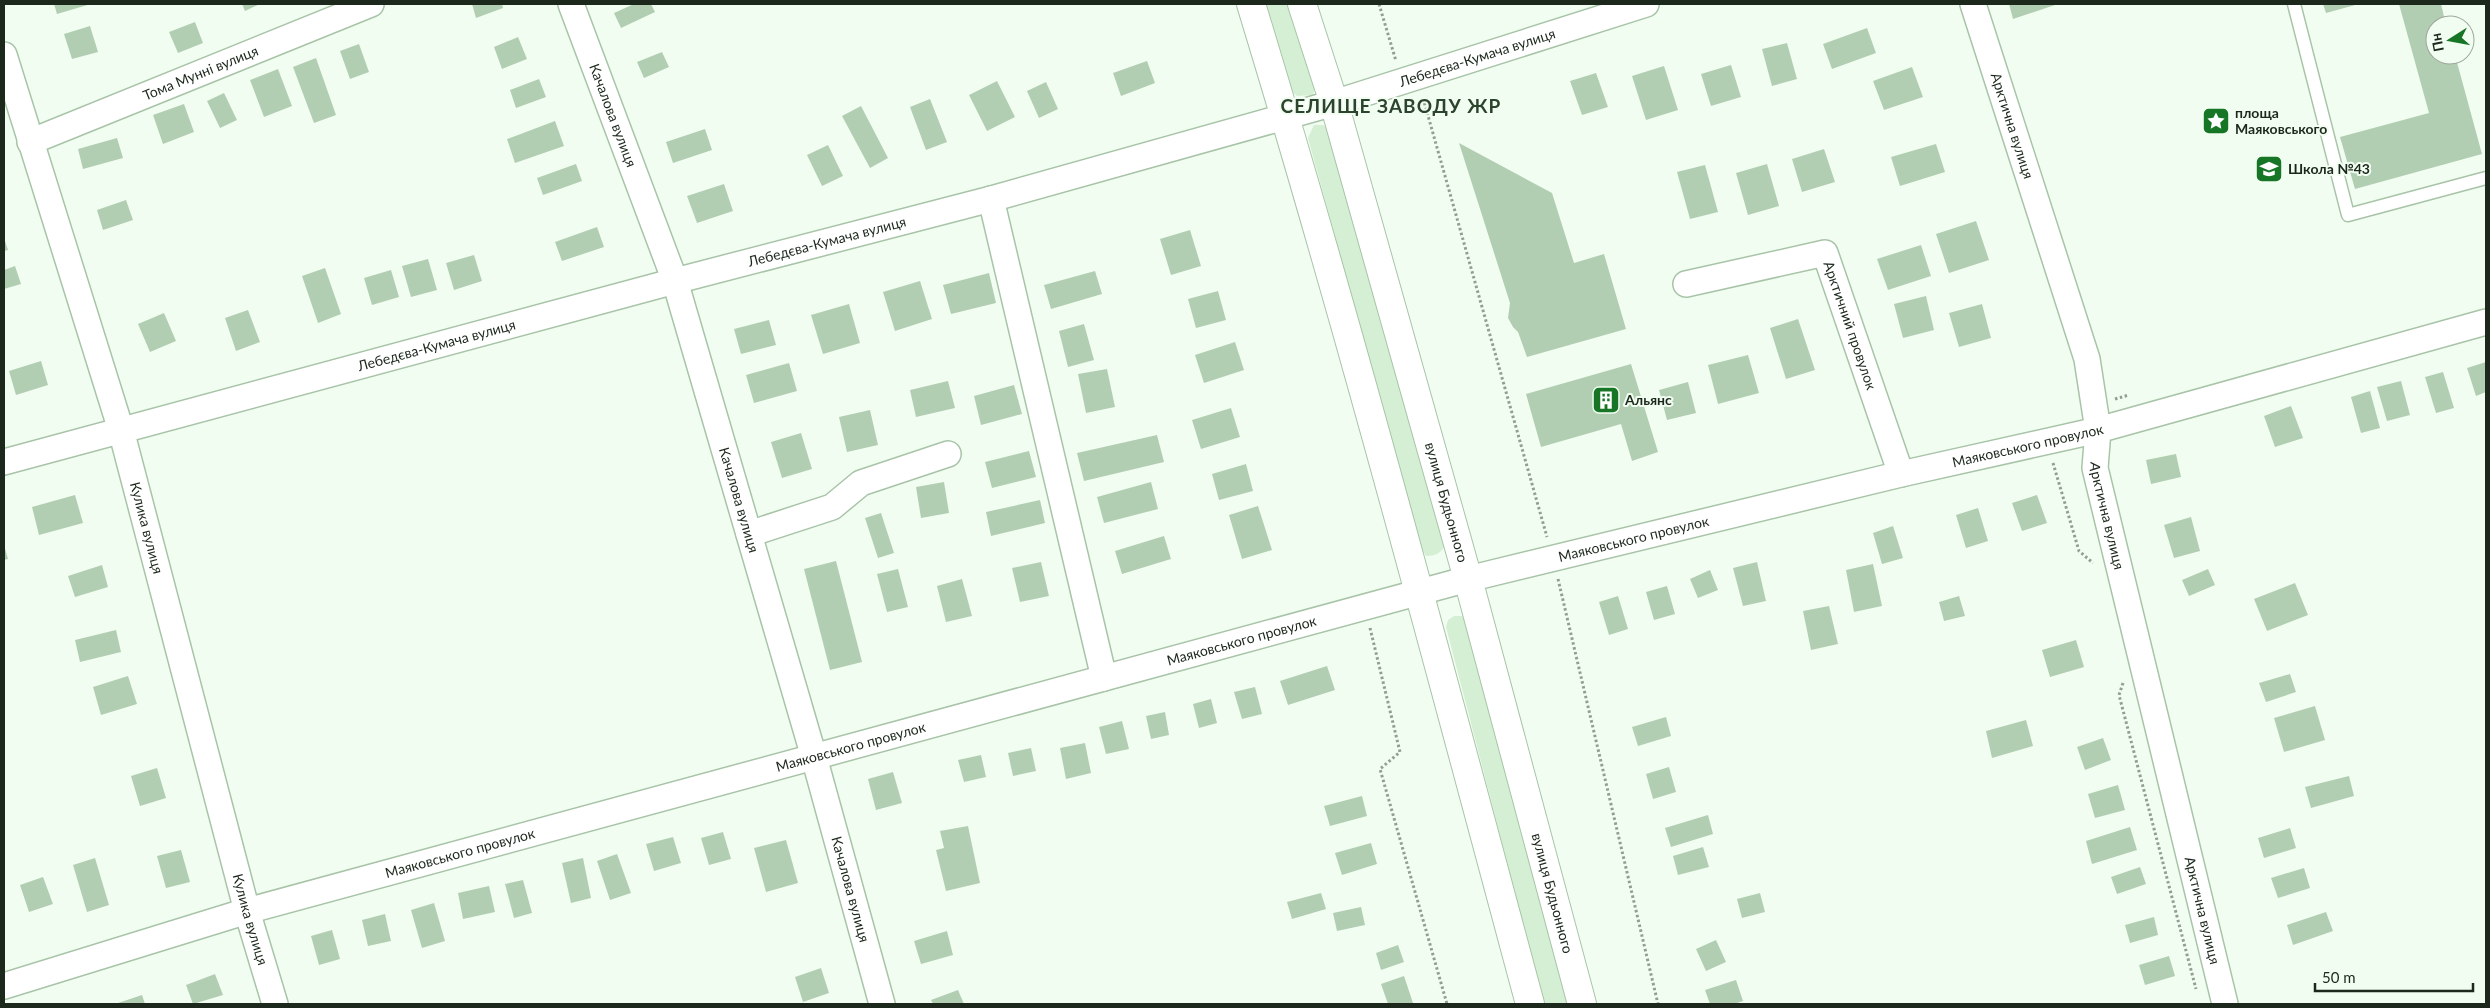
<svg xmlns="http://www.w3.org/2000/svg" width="2490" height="1008" font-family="Lato,sans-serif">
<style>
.green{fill:#d5efd5}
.building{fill:#b2ceb2}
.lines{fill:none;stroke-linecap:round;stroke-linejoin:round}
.service-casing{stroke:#a8c4a8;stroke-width:15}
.minor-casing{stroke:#a8c4a8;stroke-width:28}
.secondary-casing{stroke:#a8c4a8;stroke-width:30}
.path{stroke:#939e93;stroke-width:3;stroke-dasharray:2.5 2.5;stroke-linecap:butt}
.service{stroke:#fff;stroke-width:12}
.minor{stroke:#fff;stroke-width:25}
.secondary{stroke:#fff;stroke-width:28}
.labels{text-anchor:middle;stroke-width:4;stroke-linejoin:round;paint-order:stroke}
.street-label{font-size:14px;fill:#1d281d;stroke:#f2fdf2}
.poi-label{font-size:14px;font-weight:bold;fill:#1d281d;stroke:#f2fdf2;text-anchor:start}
.district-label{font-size:19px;font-weight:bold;letter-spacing:1px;fill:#2c442d;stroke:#f2fdf2}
</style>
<rect width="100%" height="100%" fill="#f2fdf2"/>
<!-- green -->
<g class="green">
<path d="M 1265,4 L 1288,4 L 1315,88 L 1313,95 L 1297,96 L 1289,89 Z"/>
<path d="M 1314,125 L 1323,125 L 1328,129 L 1446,544 C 1441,553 1436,556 1426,556 L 1419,544 L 1308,138 Z"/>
<path d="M 1454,616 L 1462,616 L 1467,622 L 1567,1004 L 1544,1004 L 1446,627 L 1448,620 Z"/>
</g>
<!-- building -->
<g class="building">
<path d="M 54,4 L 91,4 L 57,14 Z"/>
<path d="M 242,4 L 260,4 L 245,11 Z"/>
<path d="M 472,4 L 502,4 L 503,8 L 476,18 Z"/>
<path d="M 634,4 L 651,4 L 655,12 L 621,28 L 614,13 Z"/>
<path d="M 2009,4 L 2058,4 L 2013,19 Z"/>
<path d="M 2323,4 L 2359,4 L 2326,13 Z"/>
<path d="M 2399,4 L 2441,4 L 2446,25 L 2435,25 L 2435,55 L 2455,55 L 2482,154 L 2355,189 L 2340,137 L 2429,113 Z"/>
<path d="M 195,22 L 203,43 L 178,53 L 169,32 Z"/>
<path d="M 90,26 L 98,52 L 72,59 L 64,34 Z"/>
<path d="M 1867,28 L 1876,53 L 1832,69 L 1823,44 Z"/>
<path d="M 518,37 L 527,59 L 502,69 L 494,47 Z"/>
<path d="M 1787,43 L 1797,79 L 1772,86 L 1762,49 Z"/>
<path d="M 359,44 L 369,72 L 350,79 L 340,51 Z"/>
<path d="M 662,52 L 669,67 L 644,78 L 637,62 Z"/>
<path d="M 316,58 L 336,115 L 314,123 L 293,67 Z"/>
<path d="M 1147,61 L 1155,83 L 1121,96 L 1113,73 Z"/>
<path d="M 1731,65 L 1741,97 L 1711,106 L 1701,74 Z"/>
<path d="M 1664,66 L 1678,110 L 1646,120 L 1632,76 Z"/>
<path d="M 1912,67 L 1923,97 L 1884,110 L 1873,81 Z"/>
<path d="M 278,69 L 292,106 L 264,117 L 250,80 Z"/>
<path d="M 1596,73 L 1608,107 L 1582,115 L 1570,81 Z"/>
<path d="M 539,79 L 546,97 L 516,108 L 510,90 Z"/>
<path d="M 997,81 L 1015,117 L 987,131 L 969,95 Z"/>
<path d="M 1046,82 L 1058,109 L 1039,118 L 1027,91 Z"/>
<path d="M 224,93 L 237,120 L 220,128 L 207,101 Z"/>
<path d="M 930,99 L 947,142 L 926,150 L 910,107 Z"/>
<path d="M 184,104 L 194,132 L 163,144 L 153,115 Z"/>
<path d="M 861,106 L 888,158 L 870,168 L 842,116 Z"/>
<path d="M 555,121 L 564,146 L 515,163 L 507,139 Z"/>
<path d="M 705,129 L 712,150 L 673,163 L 666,142 Z"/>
<path d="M 117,138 L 123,158 L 83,169 L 78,149 Z"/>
<path d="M 1459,143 L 1552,193 L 1574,263 L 1604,254 L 1626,329 L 1527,357 L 1518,332 L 1513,327 L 1508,318 L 1510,303 Z"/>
<path d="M 1936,144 L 1945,172 L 1900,186 L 1891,157 Z"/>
<path d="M 828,145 L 843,176 L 822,186 L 807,155 Z"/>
<path d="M 1824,149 L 1835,182 L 1802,192 L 1792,159 Z"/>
<path d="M 576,164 L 582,181 L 543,195 L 537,178 Z"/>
<path d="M 1767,164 L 1779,206 L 1748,215 L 1736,173 Z"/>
<path d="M 1705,165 L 1718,212 L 1690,219 L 1677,172 Z"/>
<path d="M 724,184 L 733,211 L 697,223 L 687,196 Z"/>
<path d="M 126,200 L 133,220 L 103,230 L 97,210 Z"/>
<path d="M 1976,221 L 1989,260 L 1949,273 L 1936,234 Z"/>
<path d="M 597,227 L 604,247 L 562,261 L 555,242 Z"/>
<path d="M 1190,230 L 1201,266 L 1171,275 L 1160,239 Z"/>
<path d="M 4,238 L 8,250 L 4,251 Z"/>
<path d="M 1921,245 L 1931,276 L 1888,290 L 1877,259 Z"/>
<path d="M 474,255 L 482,281 L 454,290 L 446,263 Z"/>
<path d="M 428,259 L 437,290 L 411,297 L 402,266 Z"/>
<path d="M 15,266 L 21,284 L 4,289 L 4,270 Z"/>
<path d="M 325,268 L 341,314 L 318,323 L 302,276 Z"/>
<path d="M 391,270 L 399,297 L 372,305 L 364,278 Z"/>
<path d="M 1095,271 L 1102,294 L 1051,309 L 1044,285 Z"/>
<path d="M 989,273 L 996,303 L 951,314 L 943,285 Z"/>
<path d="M 920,281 L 932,319 L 895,331 L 883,292 Z"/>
<path d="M 1218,291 L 1226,320 L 1196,328 L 1188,299 Z"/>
<path d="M 1926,296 L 1934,330 L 1903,338 L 1894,304 Z"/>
<path d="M 849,304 L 860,343 L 823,354 L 811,315 Z"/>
<path d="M 1982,304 L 1991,338 L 1959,347 L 1949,313 Z"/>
<path d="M 248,310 L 260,342 L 236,351 L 225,318 Z"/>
<path d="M 164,313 L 176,341 L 150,352 L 138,324 Z"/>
<path d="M 1798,319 L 1815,370 L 1786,379 L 1770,328 Z"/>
<path d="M 769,320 L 776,345 L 741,354 L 734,329 Z"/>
<path d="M 1084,324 L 1094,360 L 1068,367 L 1059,331 Z"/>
<path d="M 1235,342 L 1244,370 L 1204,383 L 1195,355 Z"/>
<path d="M 1748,355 L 1759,393 L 1718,404 L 1708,365 Z"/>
<path d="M 41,361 L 48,385 L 16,395 L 9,371 Z"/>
<path d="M 2486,362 L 2486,392 L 2476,396 L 2467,368 Z"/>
<path d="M 789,363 L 797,391 L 754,403 L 746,375 Z"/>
<path d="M 1631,364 L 1658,452 L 1632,461 L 1621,424 L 1541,447 L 1526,394 Z"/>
<path d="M 1107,369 L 1115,407 L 1086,413 L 1078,374 Z"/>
<path d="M 2443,372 L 2454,408 L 2436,413 L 2425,377 Z"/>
<path d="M 948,381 L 955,408 L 916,417 L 910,390 Z"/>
<path d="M 2401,381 L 2410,415 L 2387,421 L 2377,387 Z"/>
<path d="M 1688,382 L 1696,413 L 1667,420 L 1659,390 Z"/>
<path d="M 1014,385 L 1022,414 L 981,425 L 974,396 Z"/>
<path d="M 2370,391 L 2380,428 L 2361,433 L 2351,397 Z"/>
<path d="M 2291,406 L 2303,438 L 2275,447 L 2264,416 Z"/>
<path d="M 1231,408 L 1240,437 L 1201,449 L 1192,420 Z"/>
<path d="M 870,410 L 878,445 L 847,452 L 839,417 Z"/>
<path d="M 801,433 L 812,469 L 782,478 L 771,442 Z"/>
<path d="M 1157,435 L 1164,462 L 1084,481 L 1077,453 Z"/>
<path d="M 1029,451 L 1036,477 L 992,488 L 985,462 Z"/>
<path d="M 2176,454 L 2181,477 L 2151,484 L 2146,460 Z"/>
<path d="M 1246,464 L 1253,491 L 1219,500 L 1212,474 Z"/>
<path d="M 944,482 L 949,513 L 921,518 L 916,487 Z"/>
<path d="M 1151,482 L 1158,509 L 1104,523 L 1097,497 Z"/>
<path d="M 75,495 L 83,523 L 39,535 L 32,507 Z"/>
<path d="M 2037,495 L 2047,523 L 2022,531 L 2012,503 Z"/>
<path d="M 1040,500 L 1045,523 L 991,536 L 986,512 Z"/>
<path d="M 1258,506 L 1272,550 L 1242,559 L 1229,515 Z"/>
<path d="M 1978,508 L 1988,541 L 1966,548 L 1956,515 Z"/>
<path d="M 881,513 L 894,553 L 878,558 L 865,518 Z"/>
<path d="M 2191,517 L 2200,551 L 2174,558 L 2164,525 Z"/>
<path d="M 1893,526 L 1903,558 L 1882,564 L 1873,533 Z"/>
<path d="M 1164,536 L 1171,559 L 1122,574 L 1115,551 Z"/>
<path d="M 4,545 L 8,559 L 4,560 Z"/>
<path d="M 836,561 L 862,662 L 830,670 L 804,569 Z"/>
<path d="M 1041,562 L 1049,596 L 1020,602 L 1012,568 Z"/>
<path d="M 1757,562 L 1766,601 L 1743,606 L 1733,568 Z"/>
<path d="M 1873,564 L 1882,606 L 1854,612 L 1846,570 Z"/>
<path d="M 102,565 L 108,587 L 75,597 L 68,576 Z"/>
<path d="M 898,569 L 908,607 L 887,612 L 877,574 Z"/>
<path d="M 2208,569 L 2215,585 L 2189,596 L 2182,580 Z"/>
<path d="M 1710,570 L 1718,590 L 1698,598 L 1690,579 Z"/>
<path d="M 962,579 L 972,616 L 946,622 L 937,586 Z"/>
<path d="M 2295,583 L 2308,615 L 2267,631 L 2254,599 Z"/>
<path d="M 1667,586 L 1675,614 L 1654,620 L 1646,592 Z"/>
<path d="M 1618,596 L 1628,629 L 1609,635 L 1599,602 Z"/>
<path d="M 1959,596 L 1965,616 L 1944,621 L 1939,602 Z"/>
<path d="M 1829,606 L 1838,644 L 1811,650 L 1803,611 Z"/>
<path d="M 116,630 L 121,652 L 80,662 L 75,640 Z"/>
<path d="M 2076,640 L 2084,667 L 2050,677 L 2042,650 Z"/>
<path d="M 1327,666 L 1335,690 L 1288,705 L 1280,681 Z"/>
<path d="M 2290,674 L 2296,692 L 2266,702 L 2259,683 Z"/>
<path d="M 128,676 L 137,704 L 101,715 L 93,687 Z"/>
<path d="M 1255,687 L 1262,714 L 1242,719 L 1234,692 Z"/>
<path d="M 1211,699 L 1217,723 L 1199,728 L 1193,704 Z"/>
<path d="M 2315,706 L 2325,740 L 2284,752 L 2274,718 Z"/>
<path d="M 1165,712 L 1169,735 L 1151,739 L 1146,716 Z"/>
<path d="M 1666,717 L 1671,736 L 1638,746 L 1632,727 Z"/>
<path d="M 2026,720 L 2033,746 L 1992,758 L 1986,731 Z"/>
<path d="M 1122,721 L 1129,749 L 1106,754 L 1099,727 Z"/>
<path d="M 2103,738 L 2111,760 L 2085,770 L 2077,747 Z"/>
<path d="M 1085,743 L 1091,773 L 1066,779 L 1060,748 Z"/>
<path d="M 1031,748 L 1036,771 L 1013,776 L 1008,753 Z"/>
<path d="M 981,755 L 986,777 L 964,782 L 958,760 Z"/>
<path d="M 1669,767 L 1676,792 L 1653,799 L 1646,774 Z"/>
<path d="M 157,768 L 166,798 L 140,806 L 131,776 Z"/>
<path d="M 893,772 L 902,803 L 876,810 L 868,779 Z"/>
<path d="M 2349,776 L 2354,796 L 2311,808 L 2305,787 Z"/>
<path d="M 2118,785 L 2125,810 L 2095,818 L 2088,794 Z"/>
<path d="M 1362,796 L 1367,816 L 1330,826 L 1324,806 Z"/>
<path d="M 1708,815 L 1713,834 L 1671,847 L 1665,828 Z"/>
<path d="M 968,826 L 980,883 L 946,891 L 936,850 L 944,848 L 940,831 Z"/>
<path d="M 2130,827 L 2137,850 L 2092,864 L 2086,841 Z"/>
<path d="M 2290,828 L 2296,848 L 2264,858 L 2258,838 Z"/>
<path d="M 723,832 L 731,859 L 709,865 L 701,838 Z"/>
<path d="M 673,837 L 681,863 L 654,871 L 646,844 Z"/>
<path d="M 786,840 L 798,883 L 766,892 L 754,848 Z"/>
<path d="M 1371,843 L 1377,864 L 1342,875 L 1335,853 Z"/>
<path d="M 1703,847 L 1709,867 L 1678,875 L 1673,856 Z"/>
<path d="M 181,850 L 190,882 L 166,888 L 157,856 Z"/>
<path d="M 617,854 L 631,893 L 610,900 L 597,861 Z"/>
<path d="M 95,858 L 109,905 L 87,912 L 73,865 Z"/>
<path d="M 583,858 L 591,898 L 571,903 L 562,863 Z"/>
<path d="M 2140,867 L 2146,884 L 2117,894 L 2111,877 Z"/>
<path d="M 2304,868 L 2310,888 L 2278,898 L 2271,878 Z"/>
<path d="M 43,877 L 53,904 L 29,912 L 20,885 Z"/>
<path d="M 523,880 L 532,913 L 514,918 L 505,884 Z"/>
<path d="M 489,886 L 495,912 L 463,919 L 458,893 Z"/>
<path d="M 1321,893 L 1326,909 L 1292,919 L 1287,902 Z"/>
<path d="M 1760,893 L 1765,912 L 1742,918 L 1737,899 Z"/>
<path d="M 434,903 L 445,941 L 422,948 L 411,910 Z"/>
<path d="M 1361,907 L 1365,925 L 1337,931 L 1333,913 Z"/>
<path d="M 2326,912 L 2333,931 L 2293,945 L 2287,925 Z"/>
<path d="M 385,914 L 391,941 L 368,946 L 362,920 Z"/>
<path d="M 2154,917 L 2158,935 L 2130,943 L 2125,925 Z"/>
<path d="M 332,930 L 340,959 L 319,965 L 311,936 Z"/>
<path d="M 947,931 L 953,955 L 921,964 L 914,941 Z"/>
<path d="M 1716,940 L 1726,962 L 1706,971 L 1696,949 Z"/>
<path d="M 1398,945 L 1404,962 L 1381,970 L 1376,953 Z"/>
<path d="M 2169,956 L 2175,976 L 2145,985 L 2139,965 Z"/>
<path d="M 821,968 L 829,993 L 803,1002 L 795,977 Z"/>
<path d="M 215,974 L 223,995 L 193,1004 L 186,985 Z"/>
<path d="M 1404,976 L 1413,1003 L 1388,1004 L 1381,984 Z"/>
<path d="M 1736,980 L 1743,1001 L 1734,1004 L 1710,1004 L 1705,990 Z"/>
<path d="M 958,990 L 964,1004 L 933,1004 L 931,1000 Z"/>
<path d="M 142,995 L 145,1004 L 115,1004 Z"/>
</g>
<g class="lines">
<!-- service casing -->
<g class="service-casing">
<path id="service" d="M 2294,4 L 2348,215 L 2486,178"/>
</g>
<!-- minor casing -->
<g class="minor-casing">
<g id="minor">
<path id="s1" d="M 571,4 L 675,281 L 814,757 L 882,1004"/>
<path id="s2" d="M 1973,4 L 2087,359 L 2098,430 L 2095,468 L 2225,1004"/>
<path id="s3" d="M 4,55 L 121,430 L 247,911 L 275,1004"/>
<path id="s4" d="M 30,142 L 371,4"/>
<path d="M 991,199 L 1104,678"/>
<path id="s5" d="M 1686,284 L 1825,253 L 1901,474"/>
<path id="s6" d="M 4,462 L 675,281 L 991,199 L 1334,103 L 1646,4"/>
<path d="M 749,534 L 832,507 L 861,483 L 948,454"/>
<path id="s7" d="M 4,986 L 247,911 L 1468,579 L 1901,474 L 2098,430 L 2486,322"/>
</g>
</g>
<!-- secondary casing -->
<g class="secondary-casing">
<g id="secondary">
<path d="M 1251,4 C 1352,335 1440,670 1530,1004"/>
<path id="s8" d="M 1302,4 L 1334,103 L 1468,579 L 1582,1004"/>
</g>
</g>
<!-- path -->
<g class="path">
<path d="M 1379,4 L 1396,61"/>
<path d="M 1423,98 L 1547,537"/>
<path d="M 2115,399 L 2129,395"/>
<path d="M 2053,463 L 2079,551 L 2093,563"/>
<path d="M 1558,579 L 1658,1004"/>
<path d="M 1370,628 L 1400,752 L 1380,769 L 1447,1004"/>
<path d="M 2123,683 L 2119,695 L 2196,989"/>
</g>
<!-- service -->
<use href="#service" class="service"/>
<!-- minor -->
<use href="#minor" class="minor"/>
<!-- secondary -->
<use href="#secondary" class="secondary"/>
</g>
<!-- icons -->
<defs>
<g id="sight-square" transform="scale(1.4375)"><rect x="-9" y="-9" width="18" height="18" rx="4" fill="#177626" stroke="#f2fdf2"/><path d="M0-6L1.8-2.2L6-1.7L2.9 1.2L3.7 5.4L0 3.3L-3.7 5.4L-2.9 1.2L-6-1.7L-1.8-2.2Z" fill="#fff"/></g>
<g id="school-square" transform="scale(1.4375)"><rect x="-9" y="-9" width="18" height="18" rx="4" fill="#177626" stroke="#f2fdf2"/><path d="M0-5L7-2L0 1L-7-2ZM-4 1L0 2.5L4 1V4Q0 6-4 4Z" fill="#fff"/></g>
<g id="building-square" transform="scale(1.4375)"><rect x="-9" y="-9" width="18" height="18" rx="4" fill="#177626" stroke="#f2fdf2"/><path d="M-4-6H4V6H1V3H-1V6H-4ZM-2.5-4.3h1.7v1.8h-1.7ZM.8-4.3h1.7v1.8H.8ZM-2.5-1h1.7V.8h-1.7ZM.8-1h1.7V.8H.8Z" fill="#fff"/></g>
</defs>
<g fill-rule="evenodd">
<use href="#sight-square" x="2216" y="121"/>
<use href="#school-square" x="2269" y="169"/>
<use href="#building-square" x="1606" y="400"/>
</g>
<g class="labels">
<!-- street labels -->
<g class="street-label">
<text dy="5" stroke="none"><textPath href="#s6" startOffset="1528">Лебедєва-Кумача вулиця</textPath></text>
<text dy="5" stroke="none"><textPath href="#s4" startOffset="184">Тома Мунні вулиця</textPath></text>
<text dy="5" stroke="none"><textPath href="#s1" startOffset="119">Качалова вулиця</textPath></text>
<text dy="5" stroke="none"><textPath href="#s2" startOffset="128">Арктична вулиця</textPath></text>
<text dy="5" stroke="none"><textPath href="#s6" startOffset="852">Лебедєва-Кумача вулиця</textPath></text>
<text dy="5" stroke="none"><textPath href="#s5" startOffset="219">Арктичний провулок</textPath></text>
<text dy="5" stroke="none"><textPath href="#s6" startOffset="448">Лебедєва-Кумача вулиця</textPath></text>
<text dy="5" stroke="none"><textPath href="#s7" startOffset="2095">Маяковського провулок</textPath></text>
<text dy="5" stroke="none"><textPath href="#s1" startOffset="524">Качалова вулиця</textPath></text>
<text dy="5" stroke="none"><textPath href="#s8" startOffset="519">вулиця Будьонного</textPath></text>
<text dy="5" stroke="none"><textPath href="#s2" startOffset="532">Арктична вулиця</textPath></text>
<text dy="5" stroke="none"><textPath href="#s3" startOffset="494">Кулика вулиця</textPath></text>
<text dy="5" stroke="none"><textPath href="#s7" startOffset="1690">Маяковського провулок</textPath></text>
<text dy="5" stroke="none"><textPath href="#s7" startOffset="1285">Маяковського провулок</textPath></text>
<text dy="5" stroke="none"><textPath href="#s7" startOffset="880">Маяковського провулок</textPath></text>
<text dy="5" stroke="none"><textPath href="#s7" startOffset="475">Маяковського провулок</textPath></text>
<text dy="5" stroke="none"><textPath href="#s1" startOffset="929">Качалова вулиця</textPath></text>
<text dy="5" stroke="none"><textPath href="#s8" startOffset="924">вулиця Будьонного</textPath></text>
<text dy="5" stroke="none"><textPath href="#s2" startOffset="938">Арктична вулиця</textPath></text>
<text dy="5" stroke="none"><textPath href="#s3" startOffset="899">Кулика вулиця</textPath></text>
</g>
<!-- poi labels -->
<g class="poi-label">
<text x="2235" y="118">площа<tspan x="2235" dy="16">Маяковського</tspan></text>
<text x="2288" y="174">Школа №43</text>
<text x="1625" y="405">Альянс</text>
</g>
<!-- district labels -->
<g class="district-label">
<text x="1391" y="113">СЕЛИЩЕ ЗАВОДУ ЖР</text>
</g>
</g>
<!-- border -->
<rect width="2490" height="1008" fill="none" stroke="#1d281d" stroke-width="10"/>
<!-- north arrow -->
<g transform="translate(2450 40) rotate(259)"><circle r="24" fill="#f2fdf2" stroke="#9da89d"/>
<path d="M0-4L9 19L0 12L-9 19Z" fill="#177626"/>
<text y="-8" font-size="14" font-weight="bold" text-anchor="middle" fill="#1d281d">Пн</text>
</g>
<!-- scale -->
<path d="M2315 983v8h158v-8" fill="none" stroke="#1d281d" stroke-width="2.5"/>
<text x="2322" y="983" font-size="15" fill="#1d281d" stroke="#f2fdf2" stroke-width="4" paint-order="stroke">50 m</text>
</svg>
